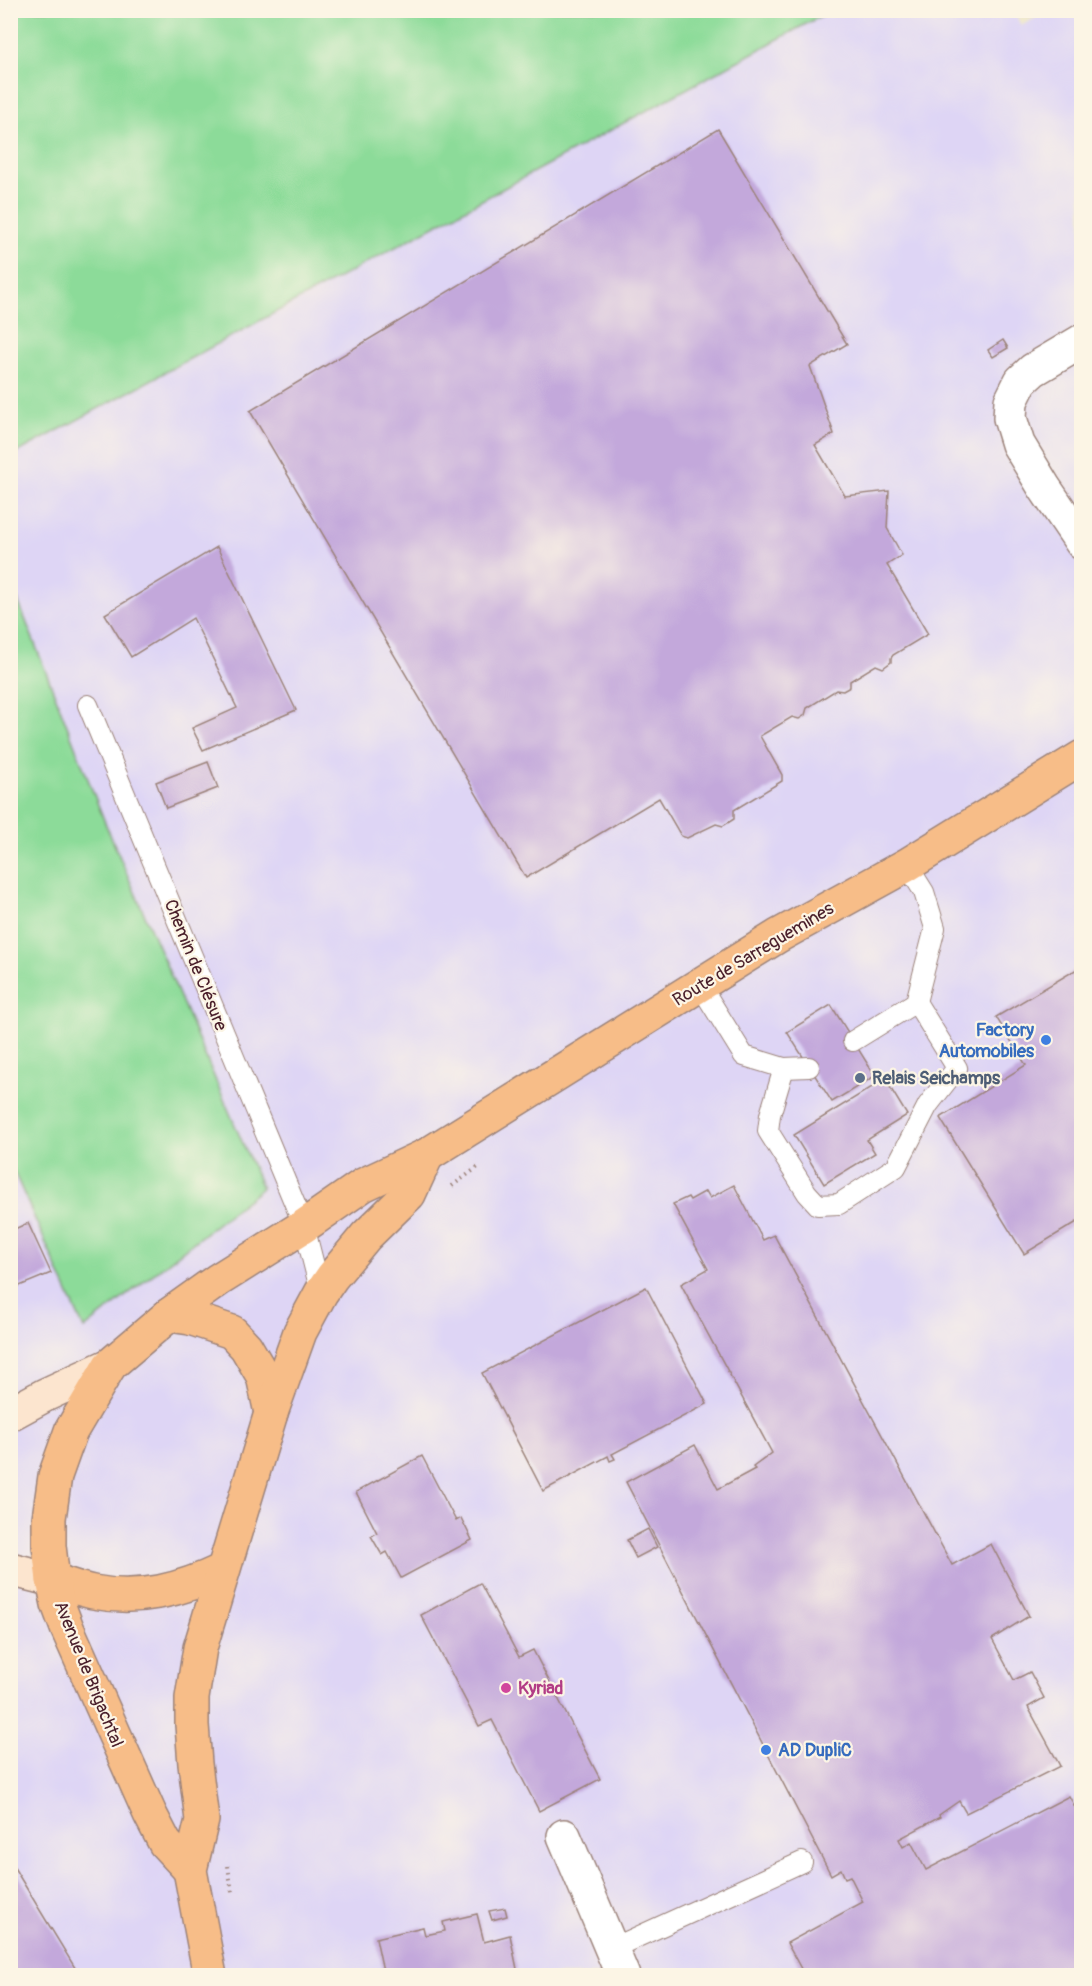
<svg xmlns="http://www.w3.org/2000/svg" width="1092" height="1986" font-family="Pangolin,sans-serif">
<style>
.built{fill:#ded5f5}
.green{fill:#8cdb99;stroke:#6b7d62;stroke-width:1.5}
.building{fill:#c3a8db}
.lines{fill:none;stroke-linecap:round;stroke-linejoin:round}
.lane-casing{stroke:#9c837a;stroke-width:22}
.street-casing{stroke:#9c837a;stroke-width:36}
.secondary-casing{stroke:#9c837a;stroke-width:36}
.primary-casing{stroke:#9c837a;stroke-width:36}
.path{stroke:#9c837a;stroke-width:4;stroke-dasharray:1.5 4.5;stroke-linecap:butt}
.lane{stroke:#fff;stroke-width:20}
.street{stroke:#fff;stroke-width:33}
.secondary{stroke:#fce5cf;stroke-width:33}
.primary{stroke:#f7bd88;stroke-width:33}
.shop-dot{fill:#3f7fe0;stroke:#fcf5e5;stroke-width:2}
.service-dot{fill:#5c6f8a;stroke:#fcf5e5;stroke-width:2}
.hotel-dot{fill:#d1479c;stroke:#fcf5e5;stroke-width:2}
.labels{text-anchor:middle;stroke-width:4.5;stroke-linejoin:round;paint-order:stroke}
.street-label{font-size:18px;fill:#4a1f2b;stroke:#fcf5e5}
.shop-label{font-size:18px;font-weight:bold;fill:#366cbe;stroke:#fcf5e5;text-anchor:end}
.service-label{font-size:18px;font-weight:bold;fill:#4e5e75;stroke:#fcf5e5;text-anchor:start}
.hotel-label{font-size:18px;font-weight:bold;fill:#b23c85;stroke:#fcf5e5;text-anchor:start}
</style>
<rect width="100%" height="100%" fill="#fcf5e5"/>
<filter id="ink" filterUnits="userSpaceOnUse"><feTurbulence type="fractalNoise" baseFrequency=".0167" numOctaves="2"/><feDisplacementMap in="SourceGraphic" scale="12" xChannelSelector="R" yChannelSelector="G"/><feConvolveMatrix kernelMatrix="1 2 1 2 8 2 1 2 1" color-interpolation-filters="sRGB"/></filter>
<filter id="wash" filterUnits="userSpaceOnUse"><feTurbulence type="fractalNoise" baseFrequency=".008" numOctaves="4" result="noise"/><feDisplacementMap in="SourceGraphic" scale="24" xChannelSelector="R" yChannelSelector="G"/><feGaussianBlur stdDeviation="1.35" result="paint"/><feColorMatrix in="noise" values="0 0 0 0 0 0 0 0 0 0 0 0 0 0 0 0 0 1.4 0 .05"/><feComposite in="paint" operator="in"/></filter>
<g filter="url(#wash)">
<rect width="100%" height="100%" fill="#eee7ca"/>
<!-- built -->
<path class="built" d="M 830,11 L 1014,11 L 1021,26 L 1048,11 L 1081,11 L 1081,1975 L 11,1975 L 10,1165 L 85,1329 L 106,825 L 11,583 L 11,456 Z"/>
<!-- green -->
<g class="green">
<path d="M 11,10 L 830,10 L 830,11 L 11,456 Z"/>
<path d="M 11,583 L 106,825 L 262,1188 L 84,1329 L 11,1165 Z"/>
</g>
<g id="blocks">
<!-- building -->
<g class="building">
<path d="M 718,129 L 847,344 L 810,366 L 834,434 L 815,445 L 845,496 L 889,491 L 887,528 L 902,555 L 887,565 L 928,634 L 893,655 L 891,658 L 891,662 L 883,668 L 876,665 L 850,681 L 850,687 L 843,691 L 836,690 L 807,708 L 805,715 L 799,719 L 792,717 L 760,736 L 782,775 L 782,781 L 734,810 L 734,819 L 723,826 L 716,824 L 687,838 L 681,836 L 659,798 L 526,878 L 250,411 Z"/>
<path d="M 1003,340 L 1008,348 L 993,357 L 988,350 Z"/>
<path d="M 217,547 L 296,710 L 203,750 L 192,728 L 237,708 L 193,618 L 131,657 L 105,614 Z"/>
<path d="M 208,762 L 218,788 L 166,808 L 156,782 Z"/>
<path d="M 1082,966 L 1082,1219 L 1024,1254 L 940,1118 L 1026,1065 L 996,1017 Z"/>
<path d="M 831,1005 L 875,1076 L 832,1102 L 787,1032 Z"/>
<path d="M 885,1079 L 907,1115 L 867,1140 L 875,1153 L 824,1184 L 794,1135 Z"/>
<path d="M 734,1185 L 763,1240 L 774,1235 L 952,1565 L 991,1544 L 1029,1616 L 992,1639 L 1014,1680 L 1030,1672 L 1044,1698 L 1028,1707 L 1060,1766 L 966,1813 L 959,1801 L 939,1815 L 940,1817 L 899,1839 L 903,1847 L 911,1842 L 926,1870 L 1069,1796 L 1082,1820 L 1082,1976 L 805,1976 L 787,1943 L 863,1902 L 850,1876 L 845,1878 L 841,1869 L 831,1875 L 626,1482 L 695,1445 L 718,1489 L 755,1469 L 753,1467 L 772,1453 L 681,1284 L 708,1269 L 673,1204 L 688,1197 L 690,1200 L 706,1191 L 710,1198 Z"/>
<path d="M 28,1223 L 51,1273 L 10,1290 L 10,1231 Z"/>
<path d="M 646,1287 L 707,1404 L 612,1454 L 615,1459 L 610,1461 L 608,1456 L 543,1491 L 482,1373 Z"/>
<path d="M 422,1456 L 456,1521 L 461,1518 L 472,1540 L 401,1578 L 387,1552 L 382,1555 L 371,1536 L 377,1533 L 356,1492 Z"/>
<path d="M 648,1529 L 657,1547 L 636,1558 L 627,1540 Z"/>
<path d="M 480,1583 L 519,1657 L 533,1650 L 600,1779 L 539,1811 L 492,1720 L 479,1726 L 421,1615 Z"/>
<path d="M 10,1861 L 80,1976 L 10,1976 Z"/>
<path d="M 505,1908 L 507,1916 L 492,1920 L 489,1911 Z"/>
<path d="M 477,1914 L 484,1942 L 510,1935 L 517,1969 L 492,1976 L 390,1976 L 389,1971 L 383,1971 L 376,1938 L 423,1927 L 425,1935 L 445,1931 L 443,1922 Z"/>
</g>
</g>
</g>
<g filter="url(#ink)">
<use href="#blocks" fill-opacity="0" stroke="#9c837a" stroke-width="1.5"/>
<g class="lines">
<!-- lane casing -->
<g class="lane-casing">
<g id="lane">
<path d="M 88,705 L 304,1226 L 321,1293"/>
<path d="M 700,985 L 744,1056 L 784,1068 L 809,1067"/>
<path d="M 853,1041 L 916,1002 L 935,928 L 924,892 L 907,865"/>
<path d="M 784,1068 L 770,1115 L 768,1131 L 807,1193 L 818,1205 L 839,1204 L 896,1167 L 928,1105 L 957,1068 L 916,1002"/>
<path d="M 611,1949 L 802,1862"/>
</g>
</g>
<!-- street casing -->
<g class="street-casing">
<g id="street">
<path d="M 1082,341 L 1033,370 L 1021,381 L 1011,401 L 1010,418 L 1018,444 L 1044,487 L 1082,543"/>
<path d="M 564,1836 L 623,1976"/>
</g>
</g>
<!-- secondary casing -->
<g class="secondary-casing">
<g id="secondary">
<path d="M 10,1414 L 45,1395 L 110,1365"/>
<path d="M 10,1569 L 53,1580"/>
</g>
</g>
<!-- primary casing -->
<g class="primary-casing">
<g id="primary">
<path d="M 169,1315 L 190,1318 L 232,1332 L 246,1347 L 263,1376 L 271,1413"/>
<path d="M 53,1580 C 66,1584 79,1589 93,1592 C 139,1601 181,1590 223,1570"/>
<path d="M 190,1870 L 165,1843 L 150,1814 L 67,1628 L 58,1604 L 53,1580 L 49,1546 L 49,1518 L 55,1476 L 71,1431 L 110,1365 L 169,1315 L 218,1280 L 304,1226 L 363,1185 L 427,1155 L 778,936 L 907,865 L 1082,757"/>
<path d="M 210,1976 L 190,1870 L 202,1820 L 195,1764 L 192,1725 L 192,1698 L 200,1648 L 271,1413 L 300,1332 L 321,1293 L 332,1277 L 366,1236 L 409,1194 L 427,1155"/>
</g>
</g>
<!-- path -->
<g class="path">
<path d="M 452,1186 L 478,1167"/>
<path d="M 228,1866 L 232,1892"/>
</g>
<!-- lane -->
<use href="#lane" class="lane"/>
<!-- street -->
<use href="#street" class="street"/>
<!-- secondary -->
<use href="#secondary" class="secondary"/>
<!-- primary -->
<use href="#primary" class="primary"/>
</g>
</g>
<!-- markers -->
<g class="shop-dot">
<circle cx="1046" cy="1040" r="6"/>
<circle cx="766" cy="1750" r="6"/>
</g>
<circle class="service-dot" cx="860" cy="1078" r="6"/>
<circle class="hotel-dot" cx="506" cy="1688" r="6"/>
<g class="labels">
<!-- street labels -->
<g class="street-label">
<text transform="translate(753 954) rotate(-31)" y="6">Route de Sarreguemines</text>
<text transform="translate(196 965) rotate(68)" y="6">Chemin de Clésure</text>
<text transform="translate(89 1674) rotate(68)" y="6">Avenue de Brigachtal</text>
</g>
<!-- shop labels -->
<g class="shop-label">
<text x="1034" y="1036">Factory<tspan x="1034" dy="21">Automobiles</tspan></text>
<text x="778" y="1756" text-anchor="start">AD DupliC</text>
</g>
<!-- service labels -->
<g class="service-label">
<text x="872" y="1084">Relais Seichamps</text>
</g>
<!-- hotel labels -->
<g class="hotel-label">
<text x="518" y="1694">Kyriad</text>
</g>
</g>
<!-- margin -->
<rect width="1092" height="1986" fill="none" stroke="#fcf5e5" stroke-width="36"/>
</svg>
